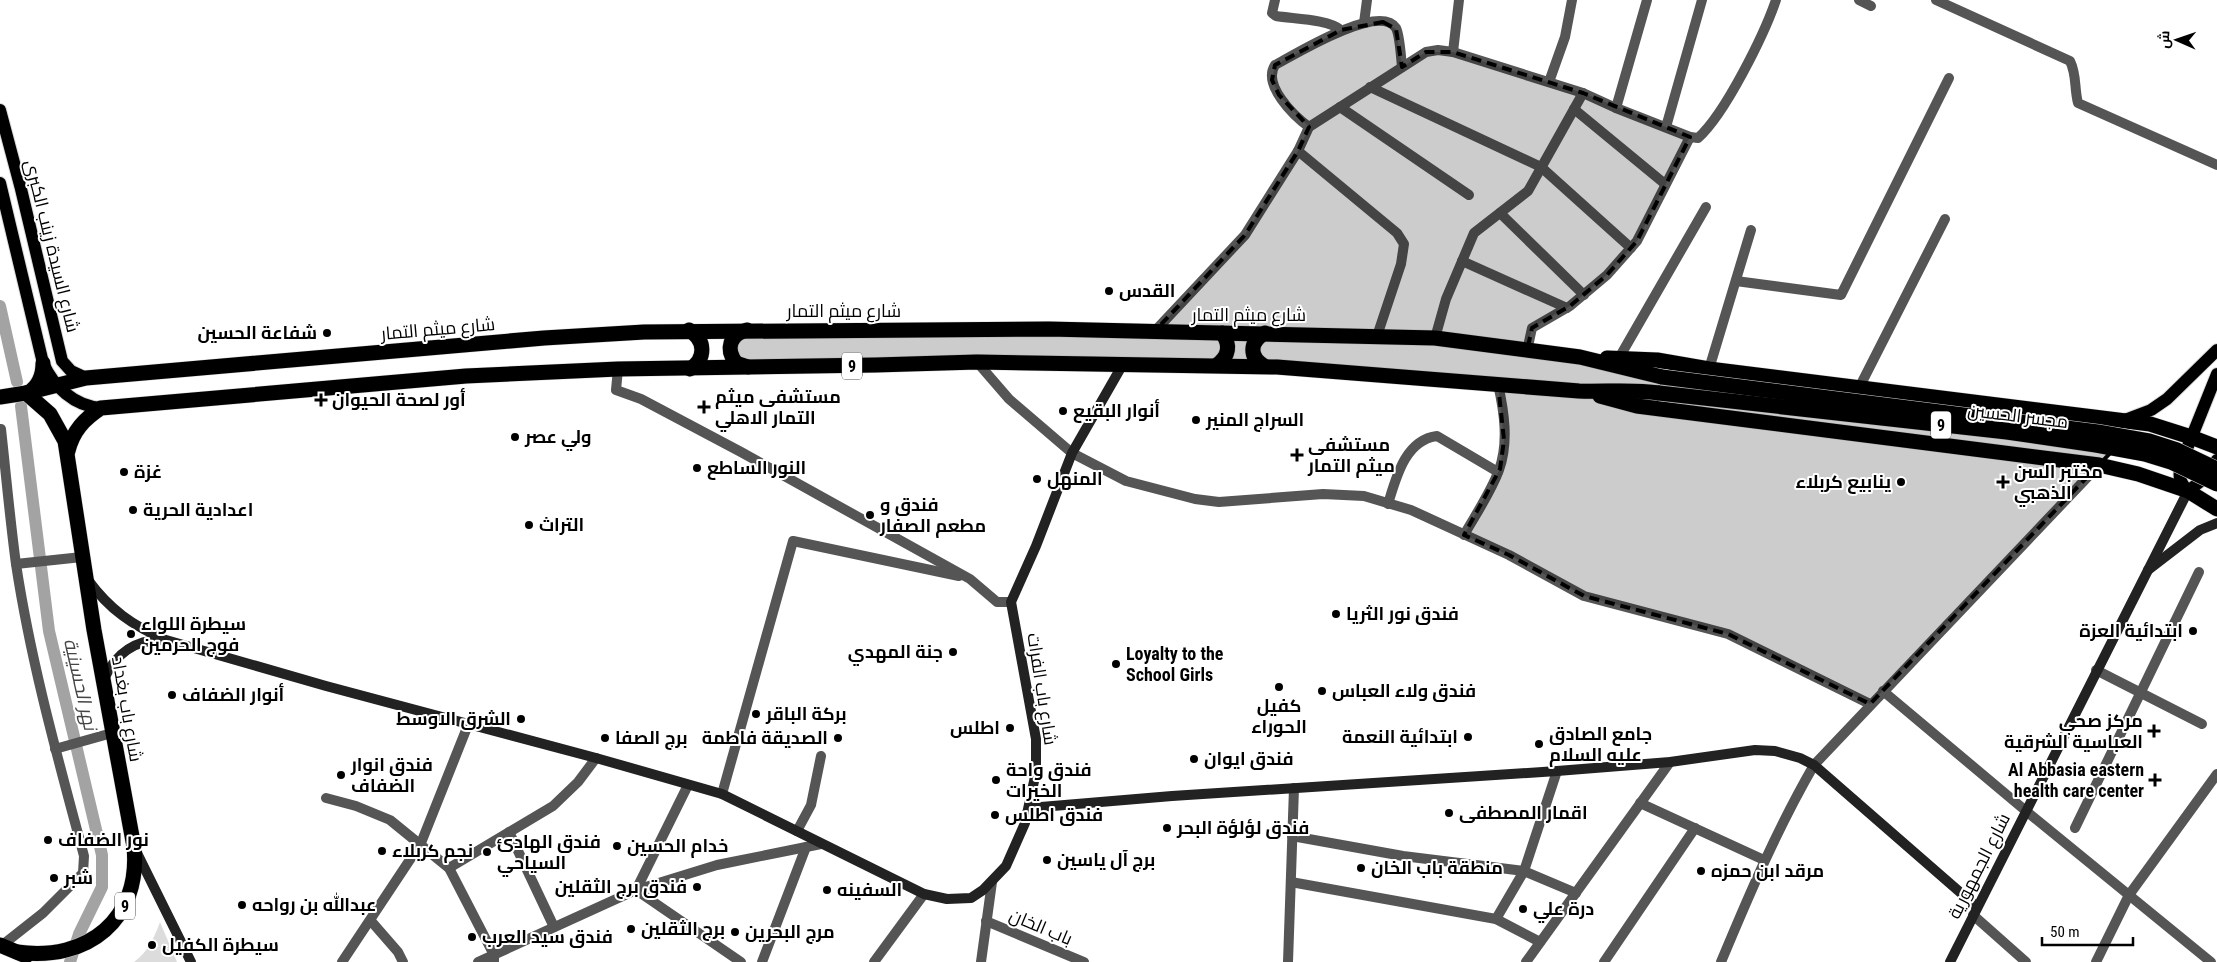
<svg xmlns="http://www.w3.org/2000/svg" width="2217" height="962" font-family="'Roboto Condensed',Cairo,sans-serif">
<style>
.green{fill:#dcdcdc}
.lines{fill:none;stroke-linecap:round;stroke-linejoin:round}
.canal{stroke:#a3a3a3;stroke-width:12}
.primary-casing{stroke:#dbdbdb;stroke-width:14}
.highway-casing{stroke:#dbdbdb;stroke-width:16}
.street{stroke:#555;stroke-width:10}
.secondary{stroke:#222;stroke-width:10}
.primary{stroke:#000;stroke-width:12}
.highway{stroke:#000;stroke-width:15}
.highway-bridge-casing{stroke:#dbdbdb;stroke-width:16;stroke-linecap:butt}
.highway-bridge{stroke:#000;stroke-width:15}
.marked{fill:#000;fill-opacity:0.2;stroke:#000;stroke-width:4;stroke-dasharray:10 6;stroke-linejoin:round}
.poi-dot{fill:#000;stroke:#fff;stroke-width:2}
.labels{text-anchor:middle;stroke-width:4;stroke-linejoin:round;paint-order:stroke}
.shield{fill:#fff;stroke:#4c4c4c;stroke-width:1}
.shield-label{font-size:16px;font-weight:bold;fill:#000}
.street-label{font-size:18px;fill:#000;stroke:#fff}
.poi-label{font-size:18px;font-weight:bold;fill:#000;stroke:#fff;text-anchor:start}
.water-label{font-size:19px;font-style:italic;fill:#444;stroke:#fff}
</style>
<rect width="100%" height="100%" fill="#fff"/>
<!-- green -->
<path class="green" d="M 160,922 L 177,962 L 134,962 C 148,952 154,938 160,922 Z"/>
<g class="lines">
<!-- canal -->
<g class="canal">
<path d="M 0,306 L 17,382"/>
<path d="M 21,406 L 49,631 L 102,855 L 102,887 L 79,934 L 70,962"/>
</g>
<!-- primary casing -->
<g class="primary-casing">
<g id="primary">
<path d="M 0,110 L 21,189 L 62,361 L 71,371 L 86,378"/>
<path d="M 0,183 L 43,363 C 54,387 74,406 101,408"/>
<path d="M 2217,374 L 2182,461 C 2178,474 2178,480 2188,491 L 2201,481 L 2217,460"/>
<path d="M 2122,421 L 2151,410 L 2167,399 L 2217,350"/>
</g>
</g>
<!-- highway casing -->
<g class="highway-casing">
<g id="highway">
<path d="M 689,330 C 706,340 706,359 690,369"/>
<path d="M 747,330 C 730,334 725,349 736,363 L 748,367"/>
<path d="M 1607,358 L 1657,360 L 1709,369 L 2150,424 L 2191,437 L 2217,447"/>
<path d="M 1217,365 C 1229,356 1231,345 1222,333"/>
<path d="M 1264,366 C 1249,357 1249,342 1265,333"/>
<path d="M 28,393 C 39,386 43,376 43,363"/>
<path d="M 1600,396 L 1637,406 L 2099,465 L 2138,474 L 2188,491 L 2217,509"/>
<path d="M 0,397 L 26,393 L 86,378 L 544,338 L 644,332 L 1049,329 L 1435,338 L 1580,357 L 1662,377"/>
<path d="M 68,451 C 73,431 84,419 101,408 L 466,376 L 618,369 L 876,365 L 977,362 L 1277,367 L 1579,391 C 1606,392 1632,389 1659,393"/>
<path d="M 0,945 L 26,956"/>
<path d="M 17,952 C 88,962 141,919 134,847 L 94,630 L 65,441 L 50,414 L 26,393"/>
</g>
</g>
<!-- street -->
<g class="street">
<path d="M 1275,0 L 1272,13 L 1276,16 C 1294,19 1328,19 1341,30"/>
<path d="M 1859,0 L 1871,6"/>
<path d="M 1936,0 L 2070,61 C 2077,75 2074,88 2078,103 L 2217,165"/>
<path d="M 1364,23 L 1367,0"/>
<path d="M 1453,52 L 1459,0"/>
<path d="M 1549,82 L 1565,37 L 1572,0"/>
<path d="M 1370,87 L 1541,167 L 1631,248"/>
<path d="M 1340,107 L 1469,195"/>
<path d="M 1616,108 L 1647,0"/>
<path d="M 1574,109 L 1665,184"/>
<path d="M 1309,127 C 1294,116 1262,85 1275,65 C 1294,55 1379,2 1396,28 C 1400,36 1401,58 1402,67"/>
<path d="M 1666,127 L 1702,0"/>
<path d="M 1298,151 L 1397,233 L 1404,244 L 1401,264 L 1377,336"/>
<path d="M 1500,213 L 1584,295"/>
<path d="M 1462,261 L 1567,308"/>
<path d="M 1736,281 L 1841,295 L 1949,78"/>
<path d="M 1154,332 L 1245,235 L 1298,151 L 1309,127 L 1426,52 L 1438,50 L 1453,52 L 1583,93 L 1616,108 L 1690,137 L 1698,138 C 1725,114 1764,35 1776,0"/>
<path d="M 1435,338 L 1446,299 L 1474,233 L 1528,191 L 1583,93"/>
<path d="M 1527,351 L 1532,328 L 1570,306 L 1607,275 L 1637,241 L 1690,137"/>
<path d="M 1619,358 L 1706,207"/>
<path d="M 977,362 L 1009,399 L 1072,453 L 1126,481 L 1195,499 L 1219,502 L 1323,494 L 1364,496 L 1411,510 L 1509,555 L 1584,596 L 1728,634 L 1870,704"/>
<path d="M 618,369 L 616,390 L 641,399 L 741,452 L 970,579 L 997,602 L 1011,602"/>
<path d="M 1709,369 L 1751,230"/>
<path d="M 1859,388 L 1945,219"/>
<path d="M 1,429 C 6,474 10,520 16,564 C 31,663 58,759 84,856 L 83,873 L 43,913 L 1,946"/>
<path d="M 1388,504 C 1396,478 1405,440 1437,436 L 1498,472"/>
<path d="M 1464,535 C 1476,514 1491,492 1499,470 C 1509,442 1504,411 1498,384"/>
<path d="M 16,564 L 82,557"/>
<path d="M 2096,670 L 2202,724"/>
<path d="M 1883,691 L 2026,811 L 2211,962"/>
<path d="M 55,749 L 112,733"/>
<path d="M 688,785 L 636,890 L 741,962"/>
<path d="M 722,794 L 793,541 L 959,576"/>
<path d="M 326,798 L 356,806 L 390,820 L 449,868 L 494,955 L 494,961"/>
<path d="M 1640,803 L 1764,860"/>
<path d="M 2075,828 L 2199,572"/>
<path d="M 797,831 L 811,805 L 821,756"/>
<path d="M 509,832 L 554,927"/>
<path d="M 1292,836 L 1403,856 L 1524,871 L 1576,893"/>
<path d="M 449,868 L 553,806 L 578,782 L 596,758"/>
<path d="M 1291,882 L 1496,919 L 1540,942"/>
<path d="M 1973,915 L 2026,962"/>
<path d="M 1496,919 L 1524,871 L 1557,771"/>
<path d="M 371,921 L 398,952 L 403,962"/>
<path d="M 986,921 L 1084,962"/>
<path d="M 342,962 L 421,843 L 468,725"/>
<path d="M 478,962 L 636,890 L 717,865 L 821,844"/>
<path d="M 762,962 L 806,847"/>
<path d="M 874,962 L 924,894"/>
<path d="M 981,962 L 992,882"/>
<path d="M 1288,962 L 1294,788"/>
<path d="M 1526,962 L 1670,762"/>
<path d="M 1604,962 L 1695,828"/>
<path d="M 1721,962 C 1749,895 1777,829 1814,765 L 2099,465"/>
<path d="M 2096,962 L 2129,895 L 2217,774"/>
</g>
<!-- secondary -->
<g class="secondary">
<path d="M 2148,570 L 2200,530 L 2217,523"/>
<path d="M 88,580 C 109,609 133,626 166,640 L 326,686 L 596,758 L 722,794 L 924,894 L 947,899 L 971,898 L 983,890 L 1006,866 L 1025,823 L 1036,772 L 1036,739 L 1011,602 L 1036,546 L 1072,453 L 1123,364"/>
<path d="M 104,679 C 116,653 134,640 162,640"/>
<path d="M 1029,808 L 1172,796 L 1557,771 L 1670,762 L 1755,750 L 1775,751 L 1800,758 L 1814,765 L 1977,907"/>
<path d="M 136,851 L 191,962"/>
<path d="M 1950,962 L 2188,491"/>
</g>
<!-- primary -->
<use href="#primary" class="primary"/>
<!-- highway -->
<use href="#highway" class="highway"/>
<!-- highway-bridge casing -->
<g class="highway-bridge-casing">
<g id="highway-bridge">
<path d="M 1662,377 L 2098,432 L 2149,441 L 2177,450 L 2217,469"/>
<path d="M 1659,393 L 2007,432 L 2096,445 L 2145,454 L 2171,462 L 2217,484"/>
</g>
</g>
<!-- highway-bridge -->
<use href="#highway-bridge" class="highway-bridge"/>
</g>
<!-- marked area -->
<path class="marked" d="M 1383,22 L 1396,29 L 1402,67 L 1426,52 L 1453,52 L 1583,93 L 1690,137 L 1637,241 L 1607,275 L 1570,306 L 1532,328 L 1527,351 L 1580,357 L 1662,377 L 2098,432 L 2149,441 L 2185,454 L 2180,466 L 2115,448 L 1870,704 L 1728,634 L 1584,596 L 1509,555 L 1464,535 L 1500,469 L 1504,440 L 1498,384 L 1217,365 L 977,362 L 750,368 L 736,363 L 729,350 L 734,336 L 747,330 L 1154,332 L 1245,235 L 1298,151 L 1309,127 L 1279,95 L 1272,80 L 1275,65 L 1341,30 Z"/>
<!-- markers -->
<g class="poi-dot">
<circle cx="1109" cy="291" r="5"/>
<circle cx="327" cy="333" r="5"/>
<path d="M318.5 392.5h5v5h5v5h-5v5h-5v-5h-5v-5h5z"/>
<path d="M701.5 399.5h5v5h5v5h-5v5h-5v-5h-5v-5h5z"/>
<circle cx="1063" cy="411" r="5"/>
<circle cx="1196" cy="420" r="5"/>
<circle cx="515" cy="437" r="5"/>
<path d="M1294.5 447.5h5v5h5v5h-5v5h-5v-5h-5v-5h5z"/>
<circle cx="697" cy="468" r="5"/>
<circle cx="124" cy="472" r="5"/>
<circle cx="1037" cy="479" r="5"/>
<circle cx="1901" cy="482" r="5"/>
<path d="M2000.5 474.5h5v5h5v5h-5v5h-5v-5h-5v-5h5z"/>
<circle cx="133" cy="510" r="5"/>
<circle cx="870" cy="515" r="5"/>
<circle cx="529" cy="525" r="5"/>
<circle cx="1336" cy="614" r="5"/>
<circle cx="2193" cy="631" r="5"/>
<circle cx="131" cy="634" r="5"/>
<circle cx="953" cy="652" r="5"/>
<circle cx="1116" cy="664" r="5"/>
<circle cx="1279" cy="687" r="5"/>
<circle cx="1322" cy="691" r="5"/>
<circle cx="172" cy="695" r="5"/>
<circle cx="756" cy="714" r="5"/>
<circle cx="521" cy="719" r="5"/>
<circle cx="1010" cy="728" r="5"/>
<path d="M2151.5 723.5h5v5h5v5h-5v5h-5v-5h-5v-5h5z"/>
<circle cx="1468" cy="737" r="5"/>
<circle cx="605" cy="738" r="5"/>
<circle cx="838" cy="738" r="5"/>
<circle cx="1539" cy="744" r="5"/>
<circle cx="1194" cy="759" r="5"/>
<circle cx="341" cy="775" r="5"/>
<circle cx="996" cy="780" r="5"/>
<path d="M2152.5 772.5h5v5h5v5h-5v5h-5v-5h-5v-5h5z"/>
<circle cx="1449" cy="813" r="5"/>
<circle cx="995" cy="815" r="5"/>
<circle cx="1167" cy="828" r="5"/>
<circle cx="48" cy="840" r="5"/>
<circle cx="617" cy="846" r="5"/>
<circle cx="382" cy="851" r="5"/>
<circle cx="487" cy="852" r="5"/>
<circle cx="1047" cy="860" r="5"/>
<circle cx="1361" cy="868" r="5"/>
<circle cx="1701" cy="871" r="5"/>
<circle cx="54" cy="878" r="5"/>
<circle cx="697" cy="887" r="5"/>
<circle cx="827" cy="890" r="5"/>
<circle cx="242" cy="905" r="5"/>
<circle cx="1523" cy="909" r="5"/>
<circle cx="631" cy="929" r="5"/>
<circle cx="735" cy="932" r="5"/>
<circle cx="472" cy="937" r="5"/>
<circle cx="152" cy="945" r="5"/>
</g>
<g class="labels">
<!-- shield labels -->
<g class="shield">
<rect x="842" y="352.5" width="20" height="27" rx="4"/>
<rect x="1931" y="411.5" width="20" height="27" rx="4"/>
<rect x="115" y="892.5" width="20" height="27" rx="4"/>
</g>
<g class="shield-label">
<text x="852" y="372">9</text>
<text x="1941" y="431">9</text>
<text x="125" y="912">9</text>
</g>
<!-- street labels -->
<g class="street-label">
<text transform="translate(52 246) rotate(76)" y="6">شارع السيدة زينب الكبرى</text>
<text x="844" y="317">شارع ميثم التمار</text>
<text x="1249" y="321">شارع ميثم التمار</text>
<text transform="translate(438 329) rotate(-5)" y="6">شارع ميثم التمار</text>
<text transform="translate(2018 416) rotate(7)" y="6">مجسر الحسين</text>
<text transform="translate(1042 689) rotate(81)" y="6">شارع باب الفرات</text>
<text transform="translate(127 709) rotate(80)" y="6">شارع باب بغداد</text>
<text transform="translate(1979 866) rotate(-63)" y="6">شارع الجمهورية</text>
<text transform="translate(1041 927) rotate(23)" y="6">باب الخان</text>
</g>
<!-- poi labels -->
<g class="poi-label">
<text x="1119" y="297">القدس</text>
<text x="317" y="339" text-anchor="end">شفاعة الحسين</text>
<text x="715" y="403">مستشفى ميثم<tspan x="715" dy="21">التمار الاهلي</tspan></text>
<text x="332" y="406">أور لصحة الحيوان</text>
<text x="1073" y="417">أنوار البقيع</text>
<text x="1206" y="426">السراج المنير</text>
<text x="525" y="443">ولي عصر</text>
<text x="1308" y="451">مستشفى<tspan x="1308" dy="21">ميثم التمار</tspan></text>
<text x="707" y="474">النور الساطع</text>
<text x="134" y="478">غزة</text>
<text x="2014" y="478">مختبر السن<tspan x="2014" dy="21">الذهبي</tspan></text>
<text x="1047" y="485">المنهل</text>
<text x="1891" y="488" text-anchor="end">ينابيع كربلاء</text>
<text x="880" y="511">فندق و<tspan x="880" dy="21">مطعم الصفار</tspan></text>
<text x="143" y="516">اعدادية الحرية</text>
<text x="539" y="531">التراث</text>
<text x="1346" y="620">فندق نور الثريا</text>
<text x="141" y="630">سيطرة اللواء<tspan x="141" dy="21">فوج الحرمين</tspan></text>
<text x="2183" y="637" text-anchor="end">ابتدائية العزة</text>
<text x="943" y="658" text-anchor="end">جنة المهدي</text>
<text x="1126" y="660">Loyalty to the<tspan x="1126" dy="21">School Girls</tspan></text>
<text x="1332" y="697">فندق ولاء العباس</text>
<text x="182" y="701">أنوار الضفاف</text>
<text x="1279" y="712" text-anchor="middle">كفيل<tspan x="1279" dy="21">الحوراء</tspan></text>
<text x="766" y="720">بركة الباقر</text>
<text x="511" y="725" text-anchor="end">الشرق الاوسط</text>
<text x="2143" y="727" text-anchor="end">مركز صحي<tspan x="2143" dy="21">العباسية الشرقية</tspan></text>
<text x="1000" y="734" text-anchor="end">اطلس</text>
<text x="1549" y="740">جامع الصادق<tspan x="1549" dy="21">عليه السلام</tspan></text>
<text x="1458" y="743" text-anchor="end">ابتدائية النعمة</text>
<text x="615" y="744">برج الصفا</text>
<text x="828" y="744" text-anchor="end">الصديقة فاطمة</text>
<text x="1204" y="765">فندق ايوان</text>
<text x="351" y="771">فندق انوار<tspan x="351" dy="21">الضفاف</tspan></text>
<text x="1006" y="776">فندق واحة<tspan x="1006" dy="21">الخيرات</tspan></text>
<text x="2144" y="776" text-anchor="end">Al Abbasia eastern<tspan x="2144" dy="21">health care center</tspan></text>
<text x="1459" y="819">اقمار المصطفى</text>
<text x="1005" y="821">فندق اطلس</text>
<text x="1177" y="834">فندق لؤلؤة البحر</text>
<text x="58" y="846">نور الضفاف</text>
<text x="497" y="848">فندق الهادئ<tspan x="497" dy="21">السياحي</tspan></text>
<text x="627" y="852">خدام الحسين</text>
<text x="392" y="857">نجم كربلاء</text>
<text x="1057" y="866">برج آل ياسين</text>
<text x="1371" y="874">منطقة باب الخان</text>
<text x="1711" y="877">مرقد ابن حمزه</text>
<text x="64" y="884">شبر</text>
<text x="687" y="893" text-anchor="end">فندق برج الثقلين</text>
<text x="837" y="896">السفينه</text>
<text x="252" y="911">عبدالله بن رواحه</text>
<text x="1533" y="915">درة علي</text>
<text x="641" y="935">برج الثقلين</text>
<text x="745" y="938">مرج البحرين</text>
<text x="482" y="943">فندق سيد العرب</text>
<text x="162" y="951">سيطرة الكفيل</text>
</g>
<!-- water labels -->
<g class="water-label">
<text transform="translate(81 684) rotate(77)" y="7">نهر الحسينية</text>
</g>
</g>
<!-- north arrow -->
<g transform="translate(2177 40) rotate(272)" stroke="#ffffff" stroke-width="4" paint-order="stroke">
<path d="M0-4L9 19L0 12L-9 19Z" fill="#000000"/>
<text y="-8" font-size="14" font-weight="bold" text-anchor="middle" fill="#000000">ش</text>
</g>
<!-- scale -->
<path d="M2042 937v8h91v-8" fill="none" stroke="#000000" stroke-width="2.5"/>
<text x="2050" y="937" font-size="15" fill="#000000" stroke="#ffffff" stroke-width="4" paint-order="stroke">50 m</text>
</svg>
